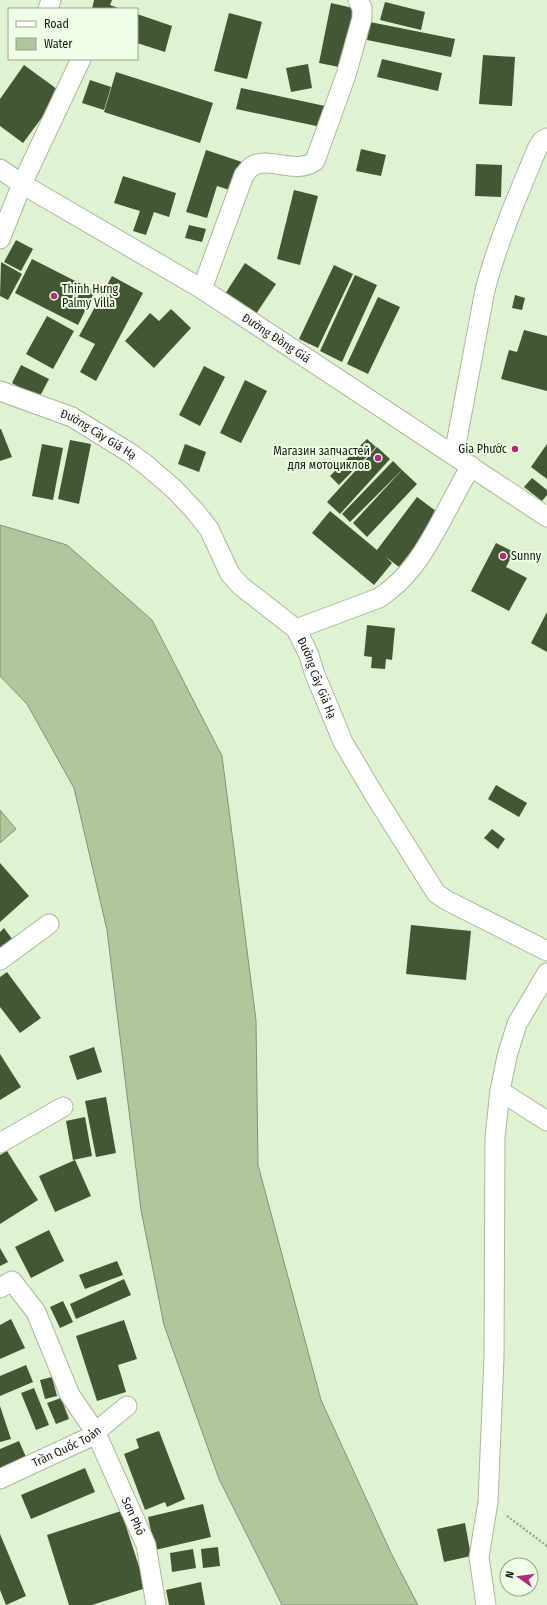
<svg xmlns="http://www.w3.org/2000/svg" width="547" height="1605" font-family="'Fira Sans Condensed',sans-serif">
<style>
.water{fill:#b0c69e;stroke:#839475}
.building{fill:#445734}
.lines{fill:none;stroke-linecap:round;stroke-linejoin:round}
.minor-casing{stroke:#a9ba9c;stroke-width:21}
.path{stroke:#99a88e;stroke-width:2.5;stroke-dasharray:2 2;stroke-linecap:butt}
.minor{stroke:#fff;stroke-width:19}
.poi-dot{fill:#af2d78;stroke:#effee4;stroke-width:1.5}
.labels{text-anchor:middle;stroke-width:4;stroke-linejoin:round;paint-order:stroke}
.poi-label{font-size:12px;fill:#1a2015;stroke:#effee4;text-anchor:start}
.street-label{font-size:12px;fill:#1a2015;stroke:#effee4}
</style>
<rect width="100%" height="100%" fill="#dff2d1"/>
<!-- water -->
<g class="water">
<path d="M 0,525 L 67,545 L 152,620 L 222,756 L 256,1020 L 258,1165 L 321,1400 L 392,1555 L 418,1605 L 282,1605 L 219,1479 L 164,1325 L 141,1210 L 107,930 L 74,788 L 27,704 L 0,676 Z"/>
<path d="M 0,810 L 16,829 L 0,843 Z"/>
</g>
<!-- building -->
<g class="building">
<path d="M 94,0 L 112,0 L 110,5 L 121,9 L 92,9 Z"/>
<path d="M 385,2 L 425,12 L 421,30 L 380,20 Z"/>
<path d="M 331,3 L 357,9 L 344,68 L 319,63 Z"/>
<path d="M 229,13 L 262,22 L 247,79 L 214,71 Z"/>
<path d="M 137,14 L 172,26 L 165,52 L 137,43 Z"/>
<path d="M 370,22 L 455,39 L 451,57 L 367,40 Z"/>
<path d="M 483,55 L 515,57 L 512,106 L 479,104 Z"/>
<path d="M 382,59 L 442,73 L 438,91 L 377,77 Z"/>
<path d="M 308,64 L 312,88 L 291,92 L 286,68 Z"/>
<path d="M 24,65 L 61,92 L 23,143 L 0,126 L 0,99 Z"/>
<path d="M 116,72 L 213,103 L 200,143 L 104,112 Z"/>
<path d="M 90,80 L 111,87 L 104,110 L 82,103 Z"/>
<path d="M 241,88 L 325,106 L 321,127 L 236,109 Z"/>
<path d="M 361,149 L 386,155 L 381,176 L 356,171 Z"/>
<path d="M 206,150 L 245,163 L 236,192 L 217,186 L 207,218 L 186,212 Z"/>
<path d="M 476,164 L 502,165 L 501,197 L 475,196 Z"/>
<path d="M 123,176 L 176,193 L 169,217 L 154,212 L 146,235 L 133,231 L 140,211 L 114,203 Z"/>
<path d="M 294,190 L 318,196 L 300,265 L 277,259 Z"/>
<path d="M 189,225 L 206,229 L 202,242 L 185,238 Z"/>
<path d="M 16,240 L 33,249 L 21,271 L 4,262 Z"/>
<path d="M 32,259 L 95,291 L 78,325 L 15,293 Z"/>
<path d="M 1,262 L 22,274 L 8,300 L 0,296 Z"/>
<path d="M 245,263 L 276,284 L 256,314 L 225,294 Z"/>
<path d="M 334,265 L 353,274 L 318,348 L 299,339 Z"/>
<path d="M 355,275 L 377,285 L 342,362 L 320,351 Z"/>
<path d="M 112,276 L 143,293 L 96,381 L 80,372 L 95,344 L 79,336 Z"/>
<path d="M 515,295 L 525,298 L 522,310 L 512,308 Z"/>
<path d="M 378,297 L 400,307 L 368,374 L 347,364 Z"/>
<path d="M 171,309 L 191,328 L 154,368 L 125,341 L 150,313 L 159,321 Z"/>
<path d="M 47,316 L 74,331 L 53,369 L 26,354 Z"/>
<path d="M 524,330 L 547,336 L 547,391 L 501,379 L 509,350 L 517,352 Z"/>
<path d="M 21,365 L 49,379 L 39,398 L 12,383 Z"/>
<path d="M 204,366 L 225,377 L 200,426 L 179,415 Z"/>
<path d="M 245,380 L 267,391 L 241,443 L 220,433 Z"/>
<path d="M 0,429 L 1,429 L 12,457 L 0,461 Z"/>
<path d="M 367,439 L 376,447 L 339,485 L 330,476 Z"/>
<path d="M 70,440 L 91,444 L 79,504 L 58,499 Z"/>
<path d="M 42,444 L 63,448 L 53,500 L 32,496 Z"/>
<path d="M 185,444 L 206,452 L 199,472 L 178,464 Z"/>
<path d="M 547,444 L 547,479 L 531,467 Z"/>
<path d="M 377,447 L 390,459 L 340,514 L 327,502 Z"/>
<path d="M 393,461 L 402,470 L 350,522 L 342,514 Z"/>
<path d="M 402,470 L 417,484 L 367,537 L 353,523 Z"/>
<path d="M 532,478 L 547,490 L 547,495 L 542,501 L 524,487 Z"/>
<path d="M 417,497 L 440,514 L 399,567 L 386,557 L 392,563 L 374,585 L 312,533 L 330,511 L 377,550 Z"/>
<path d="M 496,543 L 514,552 L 506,567 L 527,578 L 509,611 L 471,591 Z"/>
<path d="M 547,612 L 547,652 L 531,643 Z"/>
<path d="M 367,625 L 395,628 L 392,660 L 386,659 L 385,669 L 371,668 L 372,657 L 364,656 Z"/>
<path d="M 496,785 L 527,803 L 519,817 L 488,799 Z"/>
<path d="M 492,829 L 505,839 L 498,849 L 484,838 Z"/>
<path d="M 0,863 L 29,896 L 0,922 Z"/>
<path d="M 411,925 L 471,931 L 466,980 L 406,974 Z"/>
<path d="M 4,928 L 15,943 L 0,955 L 0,932 Z"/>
<path d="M 7,972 L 41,1018 L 20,1033 L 0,1007 L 0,977 Z"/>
<path d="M 94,1047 L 102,1072 L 77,1080 L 69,1056 Z"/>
<path d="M 0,1054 L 21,1087 L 0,1100 Z"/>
<path d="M 106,1097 L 116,1153 L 96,1157 L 85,1101 Z"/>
<path d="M 85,1117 L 92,1156 L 73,1160 L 66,1121 Z"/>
<path d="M 7,1151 L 38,1200 L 0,1224 L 0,1155 Z"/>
<path d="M 75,1160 L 91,1196 L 55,1212 L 39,1176 Z"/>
<path d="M 49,1230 L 64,1261 L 31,1278 L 15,1247 Z"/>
<path d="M 0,1248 L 8,1262 L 0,1266 Z"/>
<path d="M 117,1261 L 123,1275 L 85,1289 L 79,1275 Z"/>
<path d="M 124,1279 L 131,1295 L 76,1319 L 70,1304 Z"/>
<path d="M 63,1301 L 73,1322 L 60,1328 L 50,1307 Z"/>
<path d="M 11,1319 L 25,1348 L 0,1359 L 0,1325 Z"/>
<path d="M 124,1320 L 137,1359 L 118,1365 L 126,1392 L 97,1401 L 76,1336 Z"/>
<path d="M 26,1365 L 33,1382 L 0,1396 L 0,1376 Z"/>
<path d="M 52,1377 L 57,1396 L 45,1399 L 40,1380 Z"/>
<path d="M 34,1388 L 49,1425 L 36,1430 L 21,1393 Z"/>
<path d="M 61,1398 L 69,1419 L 56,1424 L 47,1403 Z"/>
<path d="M 0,1406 L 11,1439 L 0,1442 Z"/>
<path d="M 159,1431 L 185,1499 L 167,1507 L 165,1502 L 145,1510 L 124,1454 L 139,1448 L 136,1439 Z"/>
<path d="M 19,1441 L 26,1457 L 0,1469 L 0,1449 Z"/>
<path d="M 85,1468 L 95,1492 L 31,1519 L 21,1495 Z"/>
<path d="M 203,1504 L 211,1537 L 155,1550 L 148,1517 Z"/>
<path d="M 121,1511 L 146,1588 L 92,1605 L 69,1605 L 47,1535 Z"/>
<path d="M 465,1523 L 471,1556 L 444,1562 L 437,1529 Z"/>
<path d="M 0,1534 L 26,1596 L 6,1605 L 0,1590 Z"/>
<path d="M 218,1547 L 220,1566 L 203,1568 L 201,1549 Z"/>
<path d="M 193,1549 L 196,1568 L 172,1572 L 170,1553 Z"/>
<path d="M 201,1582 L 205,1605 L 169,1605 L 166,1590 Z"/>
</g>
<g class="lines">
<!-- minor casing -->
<g class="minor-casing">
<g id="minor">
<path d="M 48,9 L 51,0"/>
<path id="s1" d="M 0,169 L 22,184 L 202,289 L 547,517"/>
<path d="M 0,239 L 22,184 L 81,59"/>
<path d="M 202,289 L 244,175 C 246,173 248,170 250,168 C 265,154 295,176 315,161 L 346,75 L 362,18 L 362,8 L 358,0"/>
<path id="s2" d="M 0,391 L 72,417 L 130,453 L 145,464 L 174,489 L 194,510 L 209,529 L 230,574 L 241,586 L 296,629 L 309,655 L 314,672 L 343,742 L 375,796 L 436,893 L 446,900 L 547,951"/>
<path d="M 454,455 L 485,290 C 498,241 518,194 538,147 L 542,141 L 547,138"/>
<path d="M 296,629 L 379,598 C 409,578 423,554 440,523 C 450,504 460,485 471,466"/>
<path d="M 0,960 L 49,924"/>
<path d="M 500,1091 L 547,1121"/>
<path d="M 0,1143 L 63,1107"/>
<path id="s3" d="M 0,1288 L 12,1281 L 36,1312 L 70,1395 L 96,1433 L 146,1545 L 156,1605"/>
<path id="s4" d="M 0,1479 L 88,1438 L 127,1406"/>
<path d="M 486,1605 L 479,1557 L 488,1502 L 494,1358 L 495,1137 L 500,1091 L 507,1056 L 517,1024 L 547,973"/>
</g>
</g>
<!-- path -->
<path class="path" d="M 507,1516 L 547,1546"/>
<!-- minor -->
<use href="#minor" class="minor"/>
</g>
<!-- markers -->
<g class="poi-dot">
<circle cx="54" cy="296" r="4"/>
<circle cx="515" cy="449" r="4"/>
<circle cx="378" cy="458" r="4"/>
<circle cx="503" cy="556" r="4"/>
</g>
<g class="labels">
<!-- poi labels -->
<g class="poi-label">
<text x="62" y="293">Thịnh Hưng<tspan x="62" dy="14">Palmy Villa</tspan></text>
<text x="507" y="453" text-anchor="end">Gia Phước</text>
<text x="370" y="455" text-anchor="end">Магазин запчастей<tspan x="370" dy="14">для мотоциклов</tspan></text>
<text x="511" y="560">Sunny</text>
</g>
<!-- street labels -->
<g class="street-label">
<text dy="4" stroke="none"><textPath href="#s1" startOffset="324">Đường Đồng Giá</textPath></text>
<text dy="4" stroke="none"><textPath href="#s2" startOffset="108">Đường Cây Giá Hạ</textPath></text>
<text dy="4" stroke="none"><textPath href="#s2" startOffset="444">Đường Cây Giá Hạ</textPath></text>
<text dy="4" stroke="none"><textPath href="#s4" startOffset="74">Trần Quốc Toản</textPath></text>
<text dy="4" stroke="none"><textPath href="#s3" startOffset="280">Sơn Phô</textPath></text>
</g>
</g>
<!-- legend -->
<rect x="8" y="8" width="130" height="52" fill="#effee4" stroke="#9aa591"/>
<rect x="16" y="21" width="20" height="6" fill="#ffffff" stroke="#9aa591"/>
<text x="44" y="28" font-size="12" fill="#1a2015">Road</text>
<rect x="16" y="38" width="20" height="12" fill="#b0c69e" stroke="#9aa591"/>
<text x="44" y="48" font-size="12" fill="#1a2015">Water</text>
<!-- north arrow -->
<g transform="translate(519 1577) rotate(284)"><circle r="19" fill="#effee4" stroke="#9aa591"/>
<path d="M0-3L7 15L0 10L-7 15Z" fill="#af2d78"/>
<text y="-6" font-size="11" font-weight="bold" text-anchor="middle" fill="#1a2015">N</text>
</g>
</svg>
